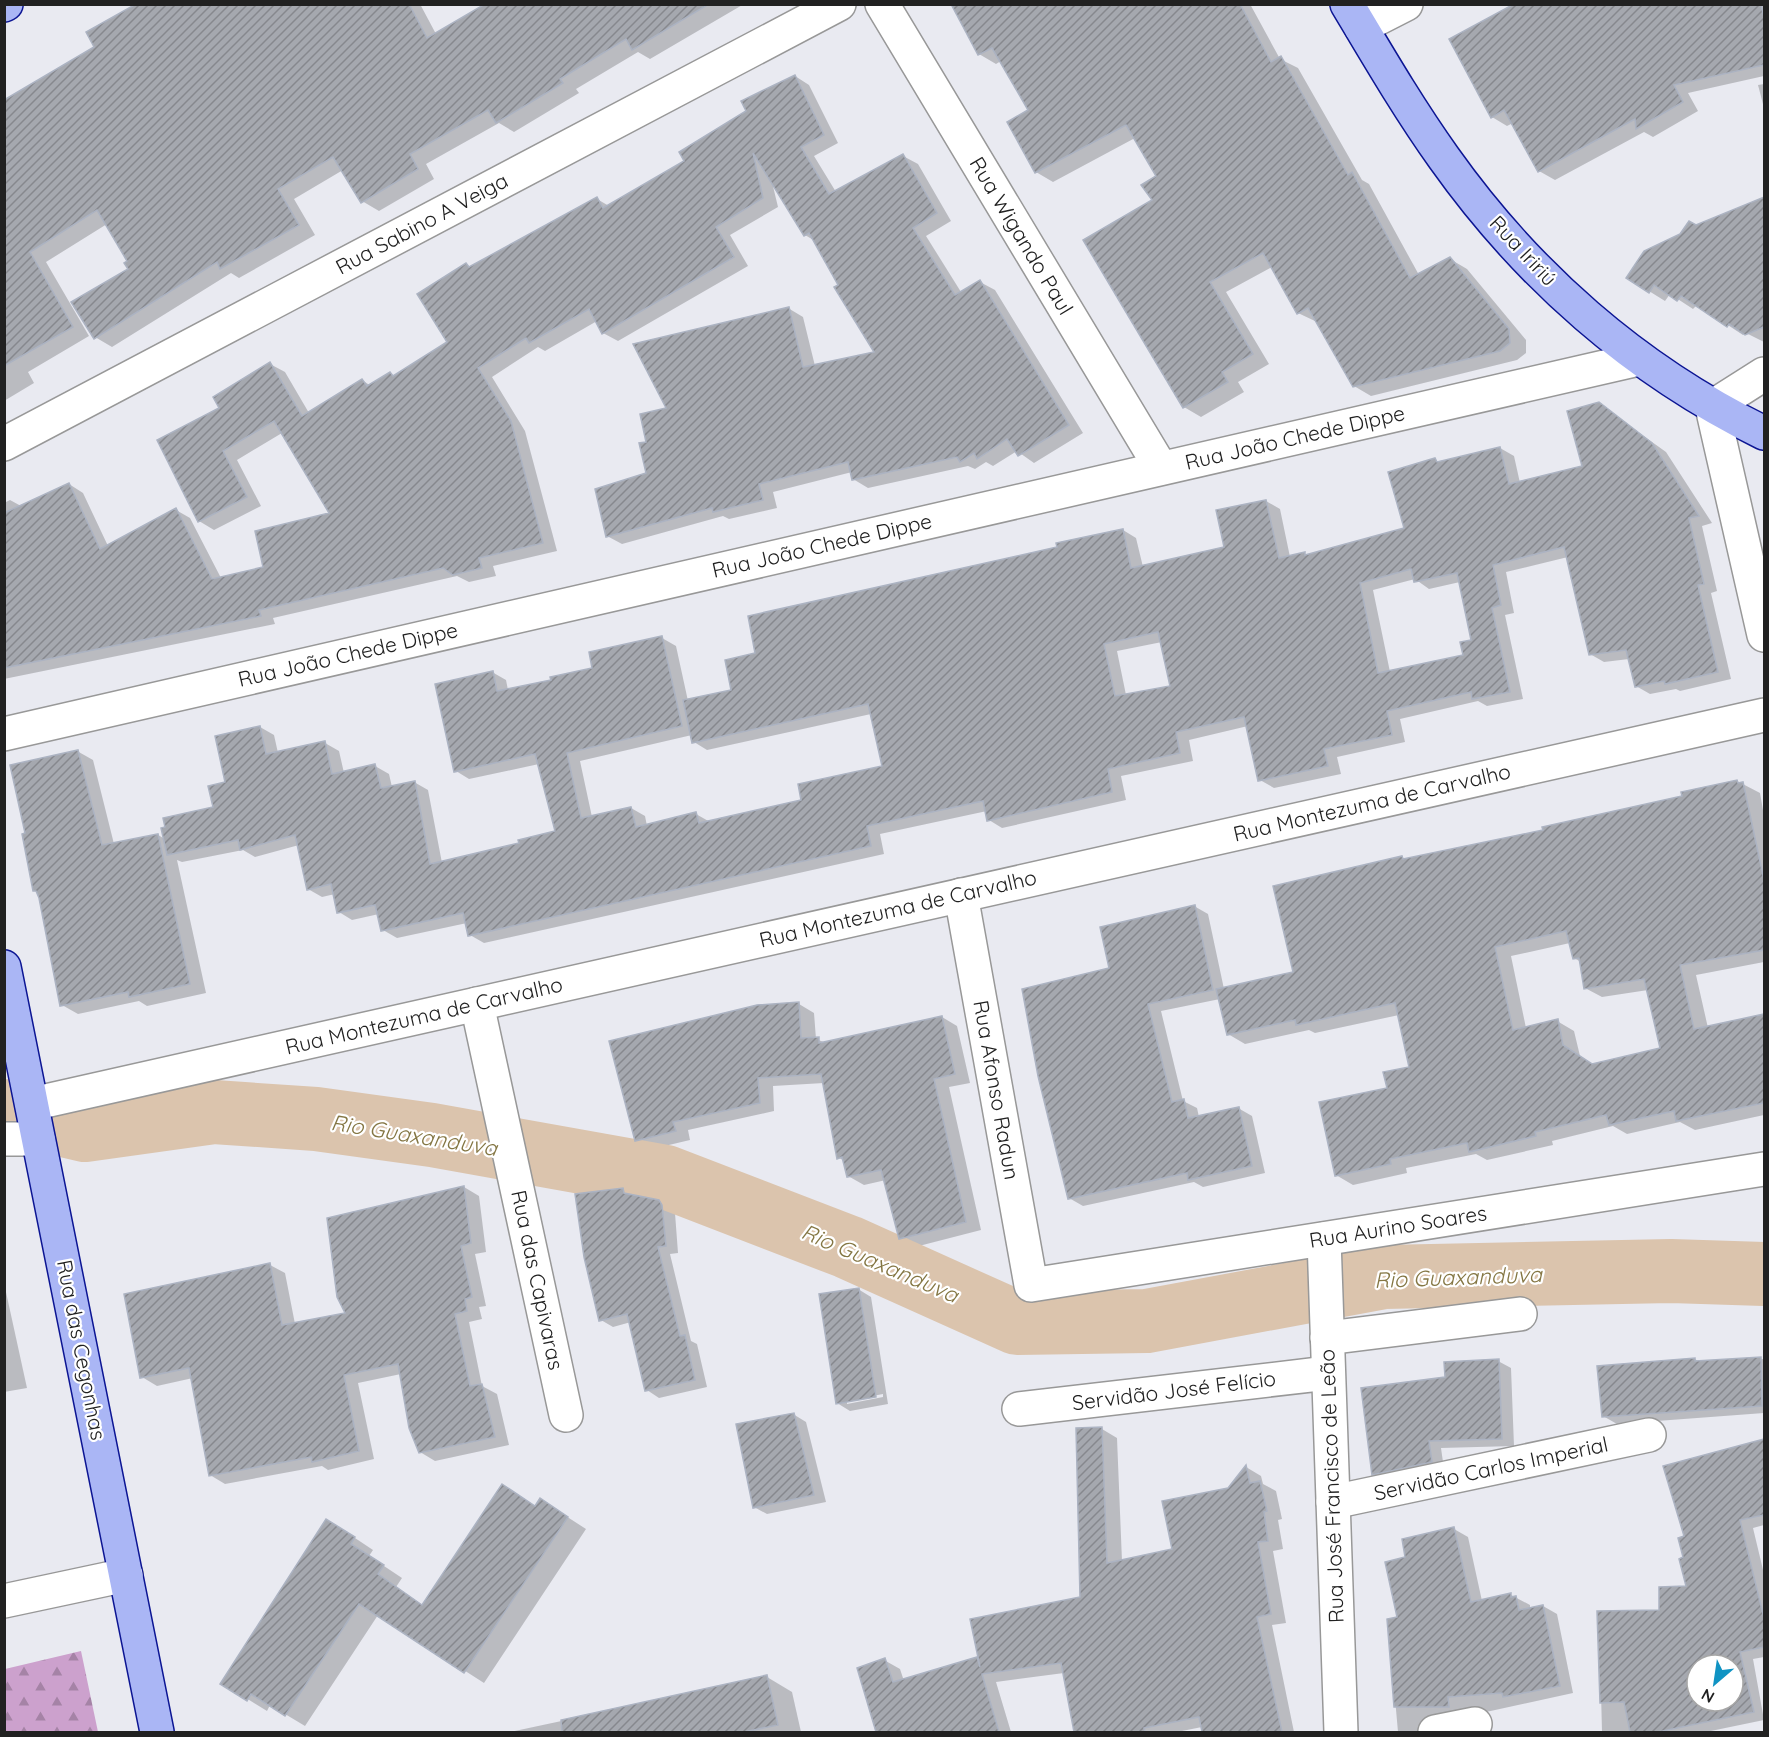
<svg xmlns="http://www.w3.org/2000/svg" width="1769" height="1737" font-family="Quicksand,sans-serif">
<style>
.forest{fill:url(#forest-firs)}
.shadow{fill:#0003;fill-rule:evenodd}
.lines{fill:none;stroke-linecap:round;stroke-linejoin:round}
.river{stroke:#dbc4ad;stroke-width:64}
.building{fill:url(#building-hatch);stroke:#acb3c2;stroke-width:1.5;fill-rule:evenodd}
.minor-casing{stroke:#989898;stroke-width:36}
.major-casing{stroke:#0c1593;stroke-width:36}
.minor{stroke:#fff;stroke-width:33}
.major{stroke:#aab6f5;stroke-width:33}
.labels{text-anchor:middle;stroke-width:4.5;stroke-linejoin:round;paint-order:stroke}
.street-label{font-size:21px;fill:#212121;stroke:#fff}
.water-label{font-size:22px;font-style:italic;fill:#847643;stroke:#fff}
</style>
<defs>
<pattern id="forest-firs" width="22" height="20" patternUnits="userSpaceOnUse" patternTransform="scale(1.5)"><rect width="22" height="20" fill="#cca1cd"/><path d="M5 1l3.5 6h-7zM16 11l3.5 6h-7z" fill="#a583a6"/></pattern>
<pattern id="building-hatch" width="6" height="6" patternUnits="userSpaceOnUse" patternTransform="scale(1.5)"><rect width="6" height="6" fill="#a5a8af"/><path d="M-1 1l2-2M0 6l6-6M5 7l2-2" fill="none" stroke="#86888e"/></pattern>
</defs>
<rect width="100%" height="100%" fill="#e9eaf1"/>
<!-- forest -->
<path class="forest" d="M 81,1651 L 98,1732 L 5,1732 L 5,1669 Z"/>
<!-- shadow -->
<g class="shadow">
<path d="M 139,4 L 420,4 L 436,34 L 488,4 L 744,4 L 650,59 L 638,52 L 576,89 L 579,93 L 514,132 L 499,123 L 426,164 L 434,179 L 379,211 L 362,201 L 343,170 L 294,199 L 315,235 L 239,278 L 231,273 L 112,347 L 95,337 L 130,270 L 129,261 L 107,224 L 46,262 L 89,336 L 28,372 L 34,383 L 4,401 L 4,98 L 7,100 L 96,48 Z"/>
<path d="M 953,4 L 1250,4 L 1280,59 L 1298,68 L 1362,180 L 1369,184 L 1419,275 L 1450,259 L 1467,269 L 1526,340 L 1526,353 L 1517,360 L 1371,396 L 1354,386 L 1317,322 L 1298,313 L 1272,267 L 1226,292 L 1269,364 L 1238,382 L 1244,392 L 1201,417 L 1184,407 L 1158,176 L 1135,138 L 1053,182 L 1036,172 L 1030,111 L 1001,61 L 996,64 L 979,54 Z"/>
<path d="M 1530,4 L 1764,4 L 1764,76 L 1688,93 L 1698,111 L 1653,137 L 1644,132 L 1555,180 L 1539,171 L 1513,123 L 1507,126 L 1492,117 Z"/>
<path d="M 795,76 L 809,85 L 838,143 L 814,156 L 836,192 L 903,156 L 918,164 L 951,221 L 926,236 L 961,292 L 980,282 L 995,290 L 1083,433 L 1034,463 L 1017,451 L 993,466 L 986,462 L 975,469 L 968,466 L 868,488 L 853,479 L 852,472 L 773,492 L 777,508 L 729,519 L 723,516 L 622,544 L 607,536 L 648,475 L 648,443 L 668,409 L 788,308 L 803,317 L 815,366 L 877,353 L 815,241 L 805,235 L 772,182 L 778,207 L 730,235 L 748,266 L 618,341 L 603,333 L 597,321 L 545,351 L 538,347 L 492,377 L 525,431 L 557,551 L 493,566 L 496,576 L 469,582 L 457,576 L 273,618 L 275,624 L 4,679 L 4,503 L 10,500 L 21,506 L 69,484 L 83,493 L 108,546 L 176,510 L 190,518 L 221,578 L 265,568 L 331,514 L 282,433 L 237,460 L 261,506 L 214,530 L 199,521 L 222,409 L 270,364 L 285,372 L 309,413 L 362,380 L 371,386 L 390,374 L 396,377 L 449,343 L 466,265 L 470,267 L 597,199 L 609,206 L 686,162 Z"/>
<path d="M 1764,84 L 1764,108 L 1758,85 Z"/>
<path d="M 1764,198 L 1764,342 L 1744,332 L 1743,335 L 1697,305 L 1693,309 L 1670,294 L 1665,301 L 1628,278 L 1696,227 Z"/>
<path d="M 1599,404 L 1666,452 L 1712,523 L 1702,526 L 1717,591 L 1711,593 L 1731,679 L 1680,691 L 1676,689 L 1650,694 L 1636,686 L 1629,659 L 1604,662 L 1590,654 L 1568,557 L 1506,572 L 1514,613 L 1505,615 L 1523,699 L 1487,706 L 1478,701 L 1400,719 L 1405,742 L 1337,757 L 1341,774 L 1274,788 L 1260,780 L 1248,726 L 1189,740 L 1193,761 L 1121,776 L 1126,800 L 1002,828 L 989,820 L 987,811 L 880,834 L 884,854 L 484,943 L 470,935 L 467,923 L 397,938 L 383,930 L 379,914 L 352,920 L 339,912 L 335,894 L 322,897 L 308,889 L 299,845 L 255,857 L 243,850 L 182,862 L 177,860 L 206,993 L 147,1006 L 139,1001 L 78,1014 L 62,1005 L 38,892 L 34,890 L 77,751 L 93,760 L 114,844 L 158,835 L 165,839 L 214,808 L 260,727 L 274,735 L 278,753 L 325,743 L 339,751 L 344,773 L 375,766 L 389,774 L 392,787 L 414,782 L 428,790 L 442,863 L 520,844 L 557,832 L 539,764 L 469,779 L 456,771 L 492,672 L 506,680 L 508,690 L 553,681 L 594,669 L 662,638 L 676,646 L 688,701 L 733,691 L 757,654 L 1059,548 L 1123,530 L 1136,538 L 1143,567 L 1225,548 L 1266,501 L 1280,509 L 1290,557 L 1305,554 L 1308,556 L 1406,529 L 1435,460 L 1440,463 L 1500,448 L 1514,456 L 1520,483 L 1584,467 ZM 1415,579 L 1429,589 L 1460,582 L 1473,641 L 1464,656 L 1390,672 L 1373,590 ZM 1162,642 L 1172,687 L 1126,695 L 1117,651 ZM 871,714 L 884,767 L 803,801 L 710,822 L 696,814 L 647,826 L 645,816 L 631,808 L 592,817 L 580,761 L 692,735 L 694,742 L 707,750 Z"/>
<path d="M 1737,781 L 1760,793 L 1764,816 L 1764,962 L 1696,975 L 1708,1028 L 1764,1016 L 1764,1115 L 1695,1130 L 1680,1122 L 1627,1134 L 1613,1126 L 1552,1141 L 1553,1145 L 1487,1160 L 1476,1154 L 1406,1168 L 1407,1173 L 1353,1185 L 1336,1175 L 1388,1089 L 1411,1068 L 1399,1015 L 1315,1033 L 1309,1030 L 1245,1044 L 1228,1034 L 1220,999 L 1161,1011 L 1183,1101 L 1197,1108 L 1199,1117 L 1238,1108 L 1252,1116 L 1265,1173 L 1203,1187 L 1194,1182 L 1083,1206 L 1069,1198 L 1111,970 L 1194,906 L 1208,914 L 1224,989 L 1294,973 L 1401,857 L 1406,860 L 1545,831 L 1684,797 ZM 1570,943 L 1574,958 L 1581,962 L 1585,988 L 1602,997 L 1648,990 L 1662,1050 L 1593,1065 L 1580,1056 L 1574,1031 L 1557,1021 L 1526,1028 L 1511,956 Z"/>
<path d="M 799,1004 L 814,1013 L 816,1039 L 826,1043 L 942,1017 L 957,1026 L 970,1083 L 949,1087 L 981,1230 L 915,1247 L 900,1238 L 886,1180 L 864,1185 L 848,1176 L 845,1161 L 839,1158 L 824,1083 L 773,1086 L 774,1111 L 688,1130 L 690,1140 L 652,1149 L 636,1140 Z"/>
<path d="M 464,1187 L 479,1196 L 486,1252 L 475,1254 L 486,1306 L 479,1307 L 482,1319 L 469,1322 L 482,1386 L 497,1394 L 509,1445 L 435,1461 L 420,1452 L 401,1374 L 358,1383 L 374,1459 L 328,1470 L 322,1466 L 225,1484 L 210,1475 L 193,1378 L 157,1386 L 142,1377 L 270,1265 L 285,1273 L 295,1324 L 347,1314 Z"/>
<path d="M 623,1189 L 636,1197 L 659,1201 L 675,1213 L 678,1253 L 670,1254 L 691,1341 L 697,1344 L 707,1387 L 659,1398 L 647,1390 L 631,1322 L 613,1327 L 601,1320 Z"/>
<path d="M 4,1283 L 27,1388 L 4,1392 Z"/>
<path d="M 858,1289 L 871,1297 L 888,1404 L 850,1411 L 837,1403 ZM 883,1394 L 883,1397 L 847,1404 L 847,1401 Z"/>
<path d="M 1695,1359 L 1699,1362 L 1764,1359 L 1764,1413 L 1617,1424 L 1603,1416 Z"/>
<path d="M 1498,1361 L 1511,1368 L 1514,1446 L 1441,1448 L 1444,1469 L 1386,1481 L 1373,1474 L 1446,1379 Z"/>
<path d="M 793,1414 L 806,1422 L 826,1502 L 767,1514 L 754,1507 Z"/>
<path d="M 1102,1429 L 1117,1438 L 1122,1561 L 1174,1551 L 1246,1467 L 1261,1476 L 1263,1484 L 1276,1491 L 1282,1519 L 1278,1520 L 1283,1549 L 1273,1551 L 1286,1623 L 1272,1625 L 1294,1732 L 1204,1732 L 1202,1727 L 1177,1732 L 1076,1732 L 1064,1673 L 996,1682 L 1011,1732 L 877,1732 L 869,1707 L 884,1660 L 900,1669 L 904,1681 L 977,1659 L 980,1661 L 1082,1598 Z"/>
<path d="M 1764,1441 L 1764,1525 L 1753,1528 L 1764,1574 L 1764,1657 L 1753,1659 L 1764,1720 L 1706,1732 L 1602,1732 L 1599,1613 L 1661,1611 L 1688,1588 L 1686,1537 L 1665,1467 ZM 1697,1665 L 1733,1665 L 1733,1701 L 1697,1701 Z"/>
<path d="M 502,1486 L 536,1507 L 541,1500 L 586,1529 L 484,1683 L 378,1615 L 305,1726 L 270,1705 L 267,1711 L 222,1683 L 346,1532 L 373,1550 L 369,1556 L 402,1578 L 396,1587 L 424,1606 Z"/>
<path d="M 1454,1529 L 1468,1537 L 1482,1601 L 1511,1595 L 1530,1605 L 1530,1609 L 1543,1606 L 1557,1614 L 1573,1693 L 1445,1721 L 1432,1732 L 1398,1732 L 1388,1620 L 1399,1618 L 1407,1558 Z"/>
<path d="M 767,1677 L 792,1692 L 801,1732 L 510,1732 Z"/>
</g>
<g class="lines">
<!-- river -->
<path class="river" d="M 4,1111 L 85,1130 L 214,1112 L 316,1119 L 432,1135 L 666,1177 L 848,1247 L 1017,1323 L 1147,1321 L 1384,1277 L 1671,1271 L 1764,1274"/>
</g>
<!-- building -->
<g class="building">
<path d="M 136,4 L 409,4 L 427,38 L 485,4 L 709,4 L 632,50 L 626,39 L 560,79 L 563,83 L 496,123 L 488,110 L 410,154 L 418,169 L 361,203 L 333,157 L 278,189 L 299,225 L 220,269 L 217,262 L 94,339 L 71,302 L 128,269 L 124,263 L 127,261 L 97,210 L 30,252 L 73,327 L 4,366 L 4,100 L 94,47 L 86,32 Z"/>
<path d="M 951,4 L 1240,4 L 1271,62 L 1281,56 L 1348,175 L 1352,172 L 1410,278 L 1450,257 L 1509,329 L 1510,343 L 1500,351 L 1353,387 L 1308,308 L 1297,314 L 1263,253 L 1210,282 L 1253,354 L 1222,372 L 1228,382 L 1183,408 L 1083,240 L 1152,200 L 1141,185 L 1156,176 L 1126,125 L 1035,173 L 1007,122 L 1028,110 L 992,48 L 978,55 Z"/>
<path d="M 1514,4 L 1761,4 L 1764,18 L 1764,65 L 1674,85 L 1683,102 L 1636,129 L 1635,119 L 1538,172 L 1504,110 L 1491,118 L 1449,39 Z"/>
<path d="M 795,75 L 824,135 L 801,147 L 829,194 L 903,154 L 937,213 L 913,228 L 955,295 L 980,280 L 1069,425 L 1018,456 L 1007,439 L 977,459 L 974,453 L 960,462 L 957,457 L 852,480 L 848,462 L 759,484 L 763,500 L 713,512 L 712,508 L 606,537 L 595,489 L 646,473 L 639,443 L 646,442 L 640,414 L 666,408 L 633,344 L 789,307 L 803,367 L 874,352 L 834,287 L 838,285 L 809,233 L 804,236 L 753,153 L 763,198 L 716,227 L 734,257 L 602,334 L 589,309 L 529,343 L 526,338 L 478,368 L 511,421 L 543,543 L 479,558 L 482,568 L 453,575 L 443,568 L 259,610 L 261,616 L 4,668 L 4,513 L 69,483 L 100,549 L 176,508 L 212,579 L 263,567 L 255,531 L 329,513 L 274,421 L 223,451 L 247,497 L 198,522 L 157,440 L 219,408 L 213,397 L 270,362 L 302,416 L 362,379 L 367,386 L 390,372 L 393,376 L 447,342 L 417,294 L 466,263 L 469,267 L 597,197 L 603,208 L 684,161 L 679,152 L 746,111 L 741,101 Z"/>
<path d="M 1764,197 L 1764,327 L 1745,335 L 1729,324 L 1727,327 L 1681,296 L 1677,301 L 1654,285 L 1649,293 L 1626,278 L 1644,251 L 1680,234 L 1689,221 L 1696,225 Z"/>
<path d="M 1599,402 L 1652,443 L 1699,516 L 1689,518 L 1704,584 L 1698,585 L 1718,672 L 1665,684 L 1664,681 L 1635,687 L 1626,650 L 1589,655 L 1564,547 L 1493,565 L 1501,605 L 1492,608 L 1510,692 L 1472,699 L 1471,692 L 1387,711 L 1392,735 L 1324,749 L 1328,766 L 1258,781 L 1244,717 L 1176,732 L 1180,753 L 1108,769 L 1112,792 L 987,821 L 983,801 L 867,826 L 871,846 L 468,936 L 463,913 L 381,931 L 375,905 L 337,913 L 331,884 L 307,890 L 295,835 L 240,850 L 238,840 L 167,855 L 161,828 L 165,827 L 163,818 L 213,807 L 208,786 L 225,782 L 215,736 L 260,726 L 266,754 L 325,741 L 332,774 L 375,764 L 381,788 L 415,781 L 430,864 L 519,843 L 518,840 L 555,831 L 535,754 L 454,772 L 435,684 L 493,671 L 497,691 L 551,680 L 550,677 L 592,668 L 589,652 L 662,636 L 682,726 L 567,753 L 581,818 L 631,807 L 636,827 L 696,812 L 699,823 L 801,800 L 798,784 L 882,766 L 868,704 L 692,743 L 683,700 L 731,690 L 725,660 L 755,653 L 748,616 L 1057,547 L 1056,543 L 1123,529 L 1131,568 L 1224,547 L 1216,510 L 1266,500 L 1279,558 L 1305,552 L 1305,555 L 1404,528 L 1388,472 L 1435,458 L 1437,462 L 1500,447 L 1509,484 L 1582,466 L 1567,411 ZM 1411,569 L 1414,582 L 1457,573 L 1471,640 L 1460,642 L 1463,655 L 1378,673 L 1360,583 ZM 1158,632 L 1170,686 L 1115,696 L 1104,644 Z"/>
<path d="M 78,750 L 102,845 L 158,834 L 190,984 L 129,997 L 128,992 L 60,1006 L 39,898 L 36,891 L 33,891 L 22,834 L 25,833 L 10,765 Z"/>
<path d="M 1737,780 L 1738,783 L 1743,782 L 1764,880 L 1764,950 L 1680,965 L 1694,1029 L 1764,1014 L 1764,1103 L 1676,1121 L 1674,1111 L 1609,1125 L 1606,1115 L 1535,1132 L 1536,1136 L 1469,1152 L 1467,1143 L 1390,1159 L 1391,1164 L 1335,1176 L 1319,1102 L 1387,1088 L 1383,1072 L 1409,1067 L 1395,1003 L 1296,1025 L 1295,1020 L 1227,1035 L 1216,989 L 1293,972 L 1273,886 L 1402,856 L 1403,859 L 1543,830 L 1542,827 L 1682,796 L 1681,792 ZM 1566,931 L 1573,959 L 1579,958 L 1584,989 L 1644,979 L 1660,1048 L 1592,1064 L 1563,1045 L 1558,1019 L 1513,1030 L 1495,947 Z"/>
<path d="M 1195,905 L 1213,990 L 1148,1004 L 1172,1102 L 1184,1099 L 1188,1118 L 1239,1107 L 1252,1166 L 1188,1180 L 1187,1173 L 1068,1199 L 1038,1076 L 1022,989 L 1109,968 L 1100,927 Z"/>
<path d="M 799,1002 L 801,1038 L 819,1037 L 819,1043 L 942,1016 L 955,1074 L 934,1079 L 966,1222 L 899,1239 L 881,1170 L 847,1177 L 842,1157 L 837,1159 L 821,1074 L 758,1078 L 760,1103 L 673,1122 L 676,1131 L 635,1141 L 609,1041 L 757,1005 Z"/>
<path d="M 464,1186 L 471,1243 L 461,1246 L 472,1297 L 465,1299 L 467,1311 L 455,1314 L 470,1386 L 482,1384 L 495,1437 L 419,1453 L 409,1428 L 398,1364 L 344,1375 L 359,1451 L 312,1462 L 311,1457 L 209,1476 L 189,1368 L 140,1378 L 124,1294 L 270,1263 L 282,1325 L 345,1313 L 337,1297 L 327,1218 Z"/>
<path d="M 623,1188 L 624,1193 L 659,1200 L 662,1205 L 666,1246 L 658,1247 L 680,1336 L 685,1335 L 695,1380 L 645,1391 L 627,1314 L 599,1321 L 584,1257 L 575,1194 Z"/>
<path d="M 859,1288 L 876,1397 L 836,1404 L 819,1294 Z"/>
<path d="M 1761,1357 L 1762,1406 L 1602,1417 L 1597,1366 L 1695,1358 L 1695,1361 Z"/>
<path d="M 1499,1359 L 1502,1439 L 1429,1441 L 1432,1462 L 1372,1475 L 1361,1388 L 1445,1377 L 1444,1362 Z"/>
<path d="M 794,1413 L 814,1495 L 753,1508 L 736,1424 Z"/>
<path d="M 1102,1427 L 1107,1563 L 1172,1549 L 1162,1501 L 1228,1488 L 1246,1465 L 1250,1483 L 1260,1481 L 1267,1511 L 1264,1512 L 1268,1541 L 1258,1542 L 1271,1614 L 1257,1617 L 1282,1732 L 1202,1732 L 1199,1717 L 1144,1728 L 1145,1732 L 1074,1732 L 1061,1663 L 982,1674 L 999,1732 L 876,1732 L 857,1668 L 885,1658 L 893,1682 L 977,1657 L 980,1667 L 970,1619 L 1080,1597 L 1076,1428 Z"/>
<path d="M 1764,1439 L 1764,1515 L 1740,1520 L 1764,1618 L 1764,1647 L 1740,1652 L 1754,1712 L 1658,1732 L 1630,1732 L 1624,1702 L 1600,1703 L 1597,1611 L 1659,1610 L 1659,1587 L 1686,1586 L 1679,1559 L 1683,1557 L 1678,1538 L 1684,1536 L 1663,1466 ZM 1697,1665 L 1733,1665 L 1733,1701 L 1697,1701 Z"/>
<path d="M 502,1484 L 535,1506 L 540,1498 L 568,1517 L 464,1673 L 359,1604 L 285,1716 L 251,1694 L 247,1701 L 220,1684 L 326,1519 L 355,1537 L 351,1544 L 384,1565 L 378,1574 L 422,1605 Z"/>
<path d="M 1454,1527 L 1471,1602 L 1511,1593 L 1511,1597 L 1516,1596 L 1519,1610 L 1543,1605 L 1560,1686 L 1503,1697 L 1502,1693 L 1448,1697 L 1449,1707 L 1394,1707 L 1387,1619 L 1397,1617 L 1385,1562 L 1405,1557 L 1402,1539 Z"/>
<path d="M 767,1675 L 778,1725 L 744,1732 L 562,1732 L 561,1720 Z"/>
</g>
<g class="lines">
<!-- minor casing -->
<g class="minor-casing">
<g id="minor">
<path d="M 882,4 L 1161,468"/>
<path d="M 1361,27 L 1406,4"/>
<path d="M 1764,374 L 1712,407 L 1764,635"/>
<path d="M 4,444 L 839,4"/>
<path d="M 4,734 L 1639,359"/>
<path d="M 961,895 L 1031,1285 L 1764,1169"/>
<path d="M 477,1004 L 566,1415"/>
<path d="M 32,1104 L 1764,715"/>
<path d="M 4,1139 L 38,1139"/>
<path d="M 1324,1239 L 1341,1732"/>
<path d="M 1327,1338 L 1520,1314"/>
<path d="M 1019,1409 L 1328,1373"/>
<path d="M 1333,1502 L 1649,1435"/>
<path d="M 4,1601 L 126,1575"/>
<path d="M 1435,1732 L 1475,1724"/>
</g>
</g>
<!-- major casing -->
<g class="major-casing">
<g id="major">
<path d="M 1347,4 C 1378,56 1409,109 1444,158 C 1527,275 1635,370 1764,433"/>
<path d="M 4,5 L 6,4"/>
<path d="M 4,967 L 157,1732"/>
</g>
</g>
<!-- minor -->
<use href="#minor" class="minor"/>
<!-- major -->
<use href="#major" class="major"/>
</g>
<g class="labels">
<!-- street labels -->
<g class="street-label">
<text transform="translate(422 224) rotate(-28)" y="7">Rua Sabino A Veiga</text>
<text transform="translate(1021 236) rotate(59)" y="7">Rua Wigando Paul</text>
<text transform="translate(1523 251) rotate(47)" y="7">Rua Iririú</text>
<text transform="translate(1295 438) rotate(-13)" y="7">Rua João Chede Dippe</text>
<text transform="translate(822 546) rotate(-13)" y="7">Rua João Chede Dippe</text>
<text transform="translate(348 655) rotate(-13)" y="7">Rua João Chede Dippe</text>
<text transform="translate(1372 803) rotate(-13)" y="7">Rua Montezuma de Carvalho</text>
<text transform="translate(898 909) rotate(-13)" y="7">Rua Montezuma de Carvalho</text>
<text transform="translate(424 1016) rotate(-13)" y="7">Rua Montezuma de Carvalho</text>
<text transform="translate(996 1090) rotate(80)" y="7">Rua Afonso Radun</text>
<text transform="translate(1398 1227) rotate(-9)" y="7">Rua Aurino Soares</text>
<text transform="translate(537 1280) rotate(78)" y="7">Rua das Capivaras</text>
<text transform="translate(81 1350) rotate(79)" y="7">Rua das Cegonhas</text>
<text transform="translate(1174 1391) rotate(-7)" y="7">Servidão José Felício</text>
<text transform="translate(1491 1469) rotate(-12)" y="7">Servidão Carlos Imperial</text>
<text transform="translate(1332 1486) rotate(-92)" y="7">Rua José Francisco de Leão</text>
</g>
<!-- water labels -->
<g class="water-label">
<text transform="translate(414 1135) rotate(9)" y="8">Rio Guaxanduva</text>
<text transform="translate(880 1263) rotate(23)" y="8">Rio Guaxanduva</text>
<text transform="translate(1458 1277) rotate(-2)" y="8">Rio Guaxanduva</text>
</g>
</g>
<!-- border -->
<rect width="1769" height="1737" fill="none" stroke="#212121" stroke-width="12"/>
<!-- north arrow -->
<g transform="translate(1715 1683) rotate(209)"><circle r="28" fill="#ffffff" stroke="#a6a6a6" stroke-width="1.5"/>
<path d="M0-4.5L10 22L0 15L-10 22Z" fill="#1093c3"/>
<text y="-9" font-size="16" font-weight="bold" text-anchor="middle" fill="#212121">N</text>
</g>
</svg>
